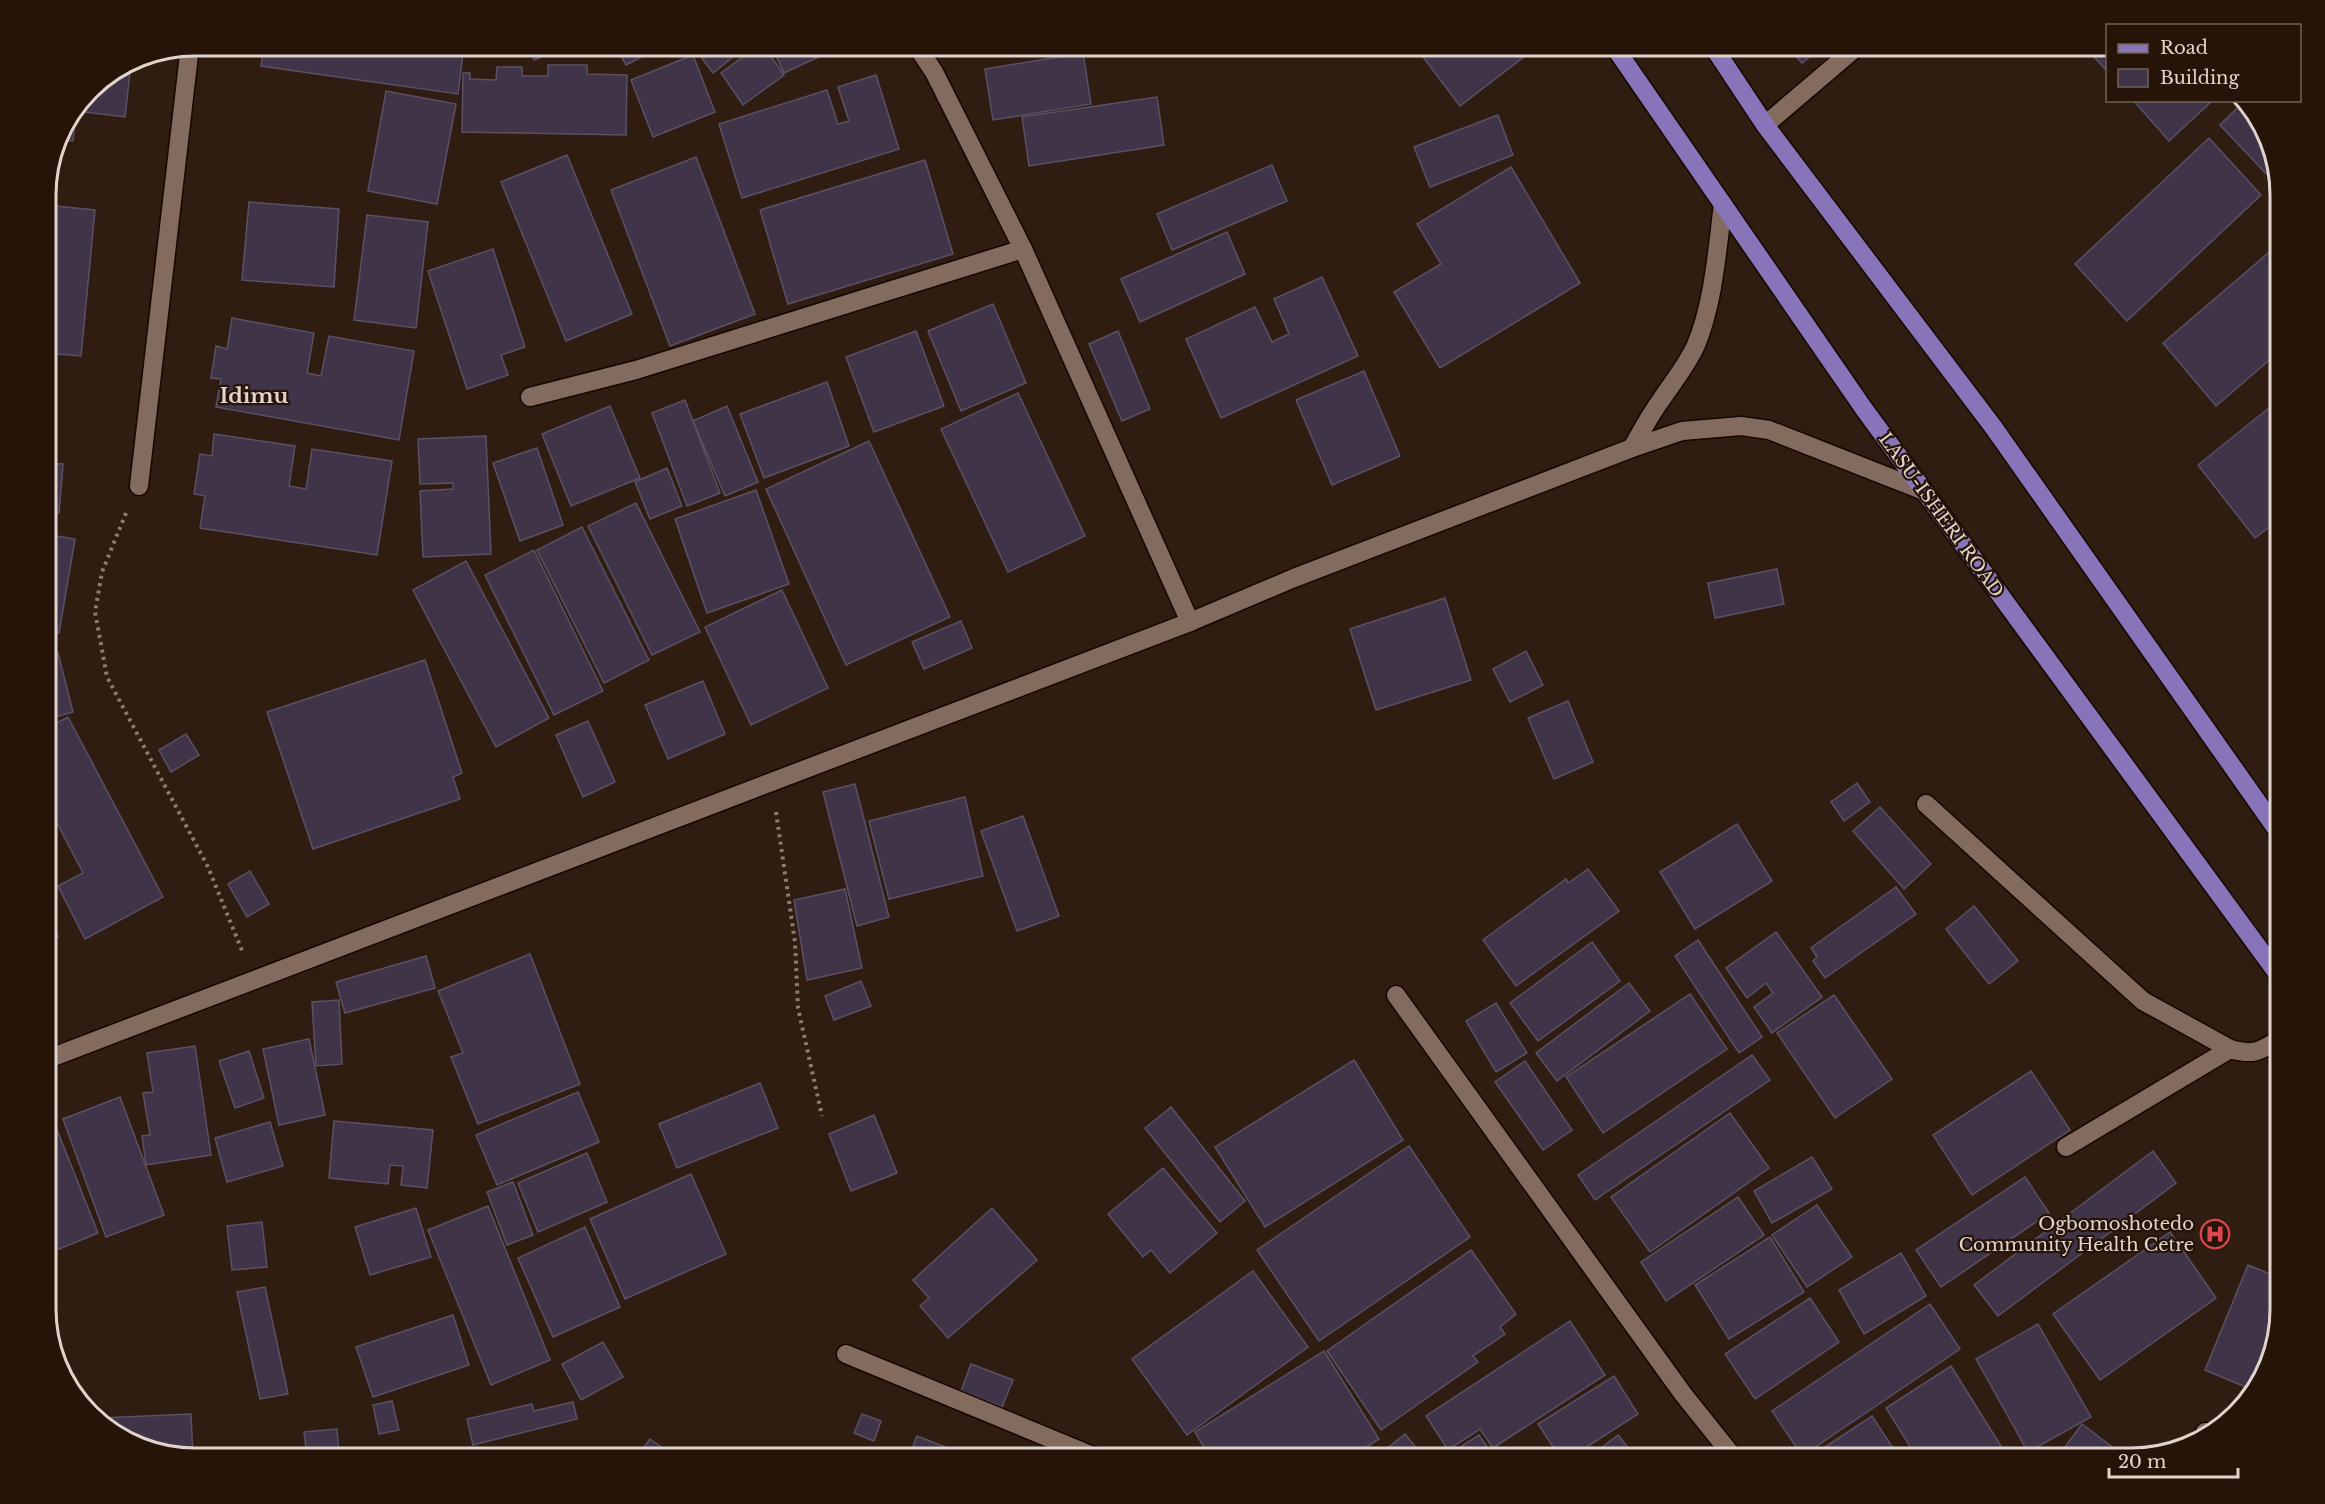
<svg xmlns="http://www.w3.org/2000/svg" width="2325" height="1504" font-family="'Libre Baskerville',serif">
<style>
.building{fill:#3f3448;stroke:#5b5065;stroke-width:1.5}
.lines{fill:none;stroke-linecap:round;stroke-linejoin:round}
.minor-casing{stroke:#170701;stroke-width:21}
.major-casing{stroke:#170701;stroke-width:21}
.path{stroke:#8c7c72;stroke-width:4;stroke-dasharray:3 4.5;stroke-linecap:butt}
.minor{stroke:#836c5e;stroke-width:18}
.major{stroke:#8774b9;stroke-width:18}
.labels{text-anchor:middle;stroke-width:4.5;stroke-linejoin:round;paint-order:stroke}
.street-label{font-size:18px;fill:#e1d4cc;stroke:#261408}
.poi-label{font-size:18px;fill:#e1d4cc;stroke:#261408;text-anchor:end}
.quarter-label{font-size:21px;font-weight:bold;fill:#e1d4cc;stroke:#261408}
.rim{fill:none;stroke:#e1d4cc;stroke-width:3}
</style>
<rect width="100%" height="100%" fill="#301d11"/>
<!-- building -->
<g class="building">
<path d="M 264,45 L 464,45 L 458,94 L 261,66 Z"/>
<path d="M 528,45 L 569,45 L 534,60 Z"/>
<path d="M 615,45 L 664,45 L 626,65 Z"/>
<path d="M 692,45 L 748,45 L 713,73 Z"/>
<path d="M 759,45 L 763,45 L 784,75 L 743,105 L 721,73 Z"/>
<path d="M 771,45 L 844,45 L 784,73 Z"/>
<path d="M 1414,45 L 1516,45 L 1525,56 L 1460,106 Z"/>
<path d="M 1786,45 L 1818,45 L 1820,48 L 1802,63 Z"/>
<path d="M 2083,45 L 2108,45 L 2108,72 Z"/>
<path d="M 1083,53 L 1091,104 L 993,120 L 985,69 Z"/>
<path d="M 693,55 L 715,112 L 653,137 L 631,80 Z"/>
<path d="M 128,63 L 131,63 L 125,117 L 76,111 L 73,141 L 57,139 L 60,129 L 89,89 Z"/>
<path d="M 548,65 L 587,65 L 587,74 L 627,75 L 626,135 L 462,132 L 463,73 L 470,73 L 470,79 L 496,80 L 497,67 L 522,67 L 522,76 L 548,76 Z"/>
<path d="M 876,75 L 899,149 L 742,198 L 719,124 L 827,90 L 838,124 L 849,121 L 838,87 Z"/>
<path d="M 386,91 L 456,104 L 437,204 L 368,191 Z"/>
<path d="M 1157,97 L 1164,145 L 1029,166 L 1022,117 Z"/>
<path d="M 2133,100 L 2213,100 L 2169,141 Z"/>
<path d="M 2243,102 L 2260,120 L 2275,177 L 2272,180 L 2220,125 Z"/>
<path d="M 1498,115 L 1513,155 L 1430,187 L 1414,147 Z"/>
<path d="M 2209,138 L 2261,195 L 2127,321 L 2075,264 Z"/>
<path d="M 567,155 L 632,314 L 566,341 L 501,182 Z"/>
<path d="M 696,157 L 755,314 L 670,346 L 611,190 Z"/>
<path d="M 925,160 L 953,254 L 788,304 L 760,210 Z"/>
<path d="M 1272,165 L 1287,201 L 1172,250 L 1157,214 Z"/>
<path d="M 1511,167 L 1580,283 L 1440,368 L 1394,292 L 1441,264 L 1417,224 Z"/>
<path d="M 249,202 L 339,209 L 334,287 L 242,280 Z"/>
<path d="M 45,205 L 95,210 L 81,356 L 45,353 Z"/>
<path d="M 367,215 L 428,222 L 416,328 L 354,320 Z"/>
<path d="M 1227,232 L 1245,274 L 1140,322 L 1121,279 Z"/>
<path d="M 2280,243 L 2280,351 L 2216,406 L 2163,343 Z"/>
<path d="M 493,249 L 525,347 L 501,355 L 508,375 L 467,389 L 428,271 Z"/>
<path d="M 1322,277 L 1358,356 L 1221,418 L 1186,339 L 1255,307 L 1272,342 L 1289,334 L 1274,299 Z"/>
<path d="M 993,304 L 1026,383 L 961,411 L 928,331 Z"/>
<path d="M 232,318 L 314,333 L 307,373 L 321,376 L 329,336 L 414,351 L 399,440 L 216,407 L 221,379 L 211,378 L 216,346 L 227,349 Z"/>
<path d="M 916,331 L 944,406 L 874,432 L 846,357 Z"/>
<path d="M 1118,331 L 1150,409 L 1122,421 L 1089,344 Z"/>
<path d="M 1364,371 L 1400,456 L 1332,485 L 1296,400 Z"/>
<path d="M 827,382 L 849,446 L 764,478 L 740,414 Z"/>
<path d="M 1018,393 L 1085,536 L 1008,572 L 941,429 Z"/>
<path d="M 2280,399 L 2280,519 L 2255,538 L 2198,465 Z"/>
<path d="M 685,400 L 720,493 L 687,506 L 652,413 Z"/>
<path d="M 610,406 L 640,478 L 571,506 L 542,434 Z"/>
<path d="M 727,406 L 758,482 L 725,496 L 693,421 Z"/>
<path d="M 214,434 L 295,446 L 289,486 L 306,489 L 312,449 L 392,461 L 377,555 L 200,528 L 205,496 L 194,494 L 200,454 L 212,456 Z"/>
<path d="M 486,436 L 491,554 L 423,557 L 420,491 L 453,489 L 453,483 L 420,484 L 418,439 Z"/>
<path d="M 869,441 L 950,617 L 846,665 L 766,489 Z"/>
<path d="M 537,448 L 563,525 L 520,541 L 493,463 Z"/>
<path d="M 45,463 L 63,464 L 59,513 L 45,512 Z"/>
<path d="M 667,468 L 682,506 L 650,519 L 635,482 Z"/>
<path d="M 756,490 L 789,584 L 707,613 L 675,519 Z"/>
<path d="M 636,503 L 700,632 L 652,655 L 588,526 Z"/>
<path d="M 582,527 L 649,660 L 604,683 L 537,550 Z"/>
<path d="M 45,534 L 75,539 L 59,633 L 45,631 Z"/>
<path d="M 534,550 L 603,691 L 554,715 L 485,575 Z"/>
<path d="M 466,561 L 549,718 L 496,747 L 413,590 Z"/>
<path d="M 1777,569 L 1784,604 L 1715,618 L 1708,583 Z"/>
<path d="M 782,590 L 828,688 L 751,725 L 705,627 Z"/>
<path d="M 1445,598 L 1471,680 L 1376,710 L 1350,629 Z"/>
<path d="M 961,621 L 972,648 L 924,669 L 912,642 Z"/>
<path d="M 1526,651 L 1543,685 L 1510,702 L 1493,669 Z"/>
<path d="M 58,653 L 73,712 L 45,720 L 45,657 Z"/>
<path d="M 425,660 L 462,773 L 453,777 L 460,799 L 313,849 L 267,712 Z"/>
<path d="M 703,681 L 725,734 L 668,759 L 645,705 Z"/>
<path d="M 1568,701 L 1593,762 L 1554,779 L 1528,718 Z"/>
<path d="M 68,717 L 163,897 L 85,939 L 58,886 L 83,873 L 45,800 L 45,729 Z"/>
<path d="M 588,721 L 615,782 L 583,797 L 556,735 Z"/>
<path d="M 186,734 L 199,755 L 171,772 L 159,750 Z"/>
<path d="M 1857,783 L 1870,802 L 1844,821 L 1831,802 Z"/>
<path d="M 855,784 L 889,917 L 857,926 L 823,792 Z"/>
<path d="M 965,797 L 983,876 L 889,899 L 869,821 Z"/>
<path d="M 1880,807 L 1931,864 L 1904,889 L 1853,831 Z"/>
<path d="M 1023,816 L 1059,916 L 1017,931 L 981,831 Z"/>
<path d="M 1737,824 L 1772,881 L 1695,929 L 1660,872 Z"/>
<path d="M 1588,869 L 1619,911 L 1516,986 L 1483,940 L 1566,879 L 1568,883 Z"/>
<path d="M 250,871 L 269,904 L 247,917 L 228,884 Z"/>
<path d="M 1896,887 L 1916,914 L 1825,978 L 1813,961 L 1817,957 L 1811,948 Z"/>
<path d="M 845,889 L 862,968 L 807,980 L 794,900 Z"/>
<path d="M 45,890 L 58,937 L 45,941 Z"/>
<path d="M 1974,906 L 2018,961 L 1989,984 L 1946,929 Z"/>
<path d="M 1776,932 L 1822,997 L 1772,1033 L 1754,1007 L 1773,993 L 1766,983 L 1747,998 L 1726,968 Z"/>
<path d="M 1698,940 L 1762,1037 L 1739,1053 L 1675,956 Z"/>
<path d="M 1592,942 L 1620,981 L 1538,1041 L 1510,1003 Z"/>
<path d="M 530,954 L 580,1084 L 478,1124 L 451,1057 L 463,1053 L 438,991 Z"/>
<path d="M 426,956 L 435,988 L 345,1013 L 336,982 Z"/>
<path d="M 861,981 L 871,1006 L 834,1020 L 825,996 Z"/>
<path d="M 1629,983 L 1650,1011 L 1557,1081 L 1536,1053 Z"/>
<path d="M 1690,994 L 1727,1049 L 1603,1133 L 1566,1077 Z"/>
<path d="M 1834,995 L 1892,1079 L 1835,1118 L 1777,1033 Z"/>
<path d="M 339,1000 L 342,1064 L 316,1066 L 312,1002 Z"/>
<path d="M 1496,1003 L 1527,1053 L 1496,1072 L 1466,1021 Z"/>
<path d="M 309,1039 L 325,1115 L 279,1125 L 263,1049 Z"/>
<path d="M 195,1046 L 211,1155 L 146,1165 L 142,1136 L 150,1135 L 143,1093 L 153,1092 L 147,1053 Z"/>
<path d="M 249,1051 L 264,1098 L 235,1108 L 219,1061 Z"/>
<path d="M 1752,1055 L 1770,1080 L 1595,1200 L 1578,1175 Z"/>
<path d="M 1354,1060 L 1403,1140 L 1265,1227 L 1215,1147 Z"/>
<path d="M 1525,1061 L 1572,1130 L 1543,1150 L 1495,1082 Z"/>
<path d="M 2031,1071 L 2070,1130 L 1972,1195 L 1933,1135 Z"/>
<path d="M 760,1083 L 778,1128 L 677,1168 L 659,1124 Z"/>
<path d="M 578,1092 L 599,1142 L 497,1185 L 476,1135 Z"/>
<path d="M 120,1097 L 164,1215 L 106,1237 L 63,1119 Z"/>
<path d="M 1171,1107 L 1245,1201 L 1220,1222 L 1145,1128 Z"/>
<path d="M 50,1112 L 98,1233 L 45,1255 L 45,1114 Z"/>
<path d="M 1730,1113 L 1769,1168 L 1650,1252 L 1611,1197 Z"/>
<path d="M 874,1115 L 897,1173 L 851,1191 L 829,1134 Z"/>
<path d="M 334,1121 L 433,1130 L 427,1188 L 401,1185 L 403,1166 L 390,1165 L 388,1184 L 329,1178 Z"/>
<path d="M 270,1122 L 283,1166 L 227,1182 L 215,1138 Z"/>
<path d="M 1409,1146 L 1470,1237 L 1319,1341 L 1257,1250 Z"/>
<path d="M 2153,1151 L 2176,1183 L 1998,1316 L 1974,1285 Z"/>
<path d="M 587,1153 L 607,1202 L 538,1232 L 518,1183 Z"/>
<path d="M 1812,1157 L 1832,1189 L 1772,1223 L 1754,1191 Z"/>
<path d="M 1163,1168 L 1217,1233 L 1170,1273 L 1151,1250 L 1143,1257 L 1108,1214 Z"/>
<path d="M 691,1174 L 726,1254 L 625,1299 L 590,1219 Z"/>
<path d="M 2025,1177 L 2049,1213 L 1941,1287 L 1916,1250 Z"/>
<path d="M 513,1182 L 533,1235 L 507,1245 L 487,1192 Z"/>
<path d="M 1738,1197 L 1764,1235 L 1666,1301 L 1641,1262 Z"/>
<path d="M 1817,1205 L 1852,1257 L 1807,1287 L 1772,1235 Z"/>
<path d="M 488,1206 L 550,1360 L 491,1385 L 428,1230 Z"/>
<path d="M 416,1208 L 431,1257 L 370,1275 L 355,1227 Z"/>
<path d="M 992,1208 L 1037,1260 L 948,1338 L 920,1306 L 929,1298 L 913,1280 Z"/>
<path d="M 262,1222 L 267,1267 L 232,1270 L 227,1226 Z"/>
<path d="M 585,1227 L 620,1307 L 553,1337 L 518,1258 Z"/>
<path d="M 2170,1232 L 2216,1298 L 2100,1380 L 2053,1314 Z"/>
<path d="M 1770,1237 L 1804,1292 L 1729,1339 L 1695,1285 Z"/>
<path d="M 1471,1250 L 1516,1314 L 1500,1327 L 1505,1334 L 1473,1356 L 1478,1362 L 1381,1430 L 1327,1351 Z"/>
<path d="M 1901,1253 L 1926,1296 L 1864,1334 L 1839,1290 Z"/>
<path d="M 2248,1265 L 2280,1278 L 2280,1310 L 2255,1391 L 2205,1370 Z"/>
<path d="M 1253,1271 L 1308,1347 L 1187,1435 L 1132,1359 Z"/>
<path d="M 265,1287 L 288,1394 L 260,1399 L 237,1292 Z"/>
<path d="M 1810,1298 L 1839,1342 L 1755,1399 L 1725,1354 Z"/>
<path d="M 1930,1304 L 1960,1349 L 1802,1456 L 1772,1411 Z"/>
<path d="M 453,1315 L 469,1365 L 373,1397 L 356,1347 Z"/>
<path d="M 1570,1321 L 1605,1375 L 1493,1448 L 1480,1429 L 1448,1450 L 1426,1416 Z"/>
<path d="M 2038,1324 L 2091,1417 L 2028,1452 L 1976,1359 Z"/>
<path d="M 603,1342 L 623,1377 L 581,1400 L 562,1364 Z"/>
<path d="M 1324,1351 L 1379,1439 L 1348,1459 L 1211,1459 L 1195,1432 Z"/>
<path d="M 971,1364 L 1013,1380 L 1002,1407 L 961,1391 Z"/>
<path d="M 1951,1366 L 2001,1446 L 1981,1459 L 1918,1459 L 1886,1408 Z"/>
<path d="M 1614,1376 L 1638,1414 L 1568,1459 L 1561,1459 L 1538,1424 Z"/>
<path d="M 392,1401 L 399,1430 L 379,1434 L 373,1405 Z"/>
<path d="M 573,1402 L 577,1419 L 473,1445 L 467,1419 L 532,1404 L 534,1411 Z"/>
<path d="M 191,1414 L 193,1458 L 112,1434 L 101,1423 L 101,1418 Z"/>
<path d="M 862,1414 L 881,1421 L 874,1441 L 854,1433 Z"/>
<path d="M 1872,1416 L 1900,1459 L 1829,1459 L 1822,1449 Z"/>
<path d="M 2082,1424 L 2124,1456 L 2122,1459 L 2056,1459 Z"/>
<path d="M 337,1429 L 339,1452 L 307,1456 L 304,1432 Z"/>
<path d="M 1405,1434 L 1425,1459 L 1374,1459 Z"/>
<path d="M 1479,1435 L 1495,1459 L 1459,1459 L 1454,1451 Z"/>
<path d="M 1618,1435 L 1637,1459 L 1587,1459 Z"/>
<path d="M 917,1436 L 963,1454 L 961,1459 L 908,1459 Z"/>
<path d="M 650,1439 L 678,1459 L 635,1459 Z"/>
</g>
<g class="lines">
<!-- minor casing -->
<g class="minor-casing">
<g id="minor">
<path d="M 916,45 L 934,72 L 1023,249 L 1190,622"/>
<path d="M 1765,125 L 1859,45"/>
<path d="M 530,397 L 636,370 L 1023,249"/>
<path d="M 1632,448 C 1641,432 1650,415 1661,400 C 1673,382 1687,365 1696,345 C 1714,301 1717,250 1723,204"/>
<path d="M 139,486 L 190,46"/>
<path d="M 1926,804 L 2143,1001 L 2230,1049 C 2254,1056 2260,1051 2280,1039"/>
<path d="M 1396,995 L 1683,1394 L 1735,1459"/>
<path d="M 45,1060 L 1190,622 L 1294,578 L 1632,448 L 1682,431 L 1741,426 L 1769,430 L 1924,491"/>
<path d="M 2066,1147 L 2230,1049"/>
<path d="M 846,1354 L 1100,1459"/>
<path d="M 2205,1432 L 2212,1433"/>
</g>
</g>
<!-- major casing -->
<g class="major-casing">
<g id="major">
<path d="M 1613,45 L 1864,409 L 2280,977"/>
<path d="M 1712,45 L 1765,125 L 1994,428 L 2280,834"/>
</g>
</g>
<!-- path -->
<g class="path">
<path d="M 126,513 L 102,572 L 95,612 L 107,677 L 208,867 L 243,953"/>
<path d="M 776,812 L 795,942 L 798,1008 L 822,1116"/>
</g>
<!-- minor -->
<use href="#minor" class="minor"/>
<!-- major -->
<use href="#major" class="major"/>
</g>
<!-- icons -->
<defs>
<g id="hospital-ring" transform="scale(1.5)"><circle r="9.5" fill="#261408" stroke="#e0444e" stroke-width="1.5"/><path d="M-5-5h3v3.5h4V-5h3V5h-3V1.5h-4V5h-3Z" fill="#e0444e"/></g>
</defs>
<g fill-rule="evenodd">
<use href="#hospital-ring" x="2215" y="1234"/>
</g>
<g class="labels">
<!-- street labels -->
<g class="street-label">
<text transform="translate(1941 515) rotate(54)" y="6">LASU-ISHERI ROAD</text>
</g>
<!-- poi labels -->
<g class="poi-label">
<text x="2194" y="1230">Ogbomoshotedo<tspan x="2194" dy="21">Community Health Cetre</tspan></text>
</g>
<!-- quarter labels -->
<g class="quarter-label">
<text x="254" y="403">Idimu</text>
</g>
</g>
<!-- crop -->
<path d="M0 0H2325V1504H0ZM195 56H2131A139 139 0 0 1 2270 195V1309A139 139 0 0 1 2131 1448H195A139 139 0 0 1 56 1309V195A139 139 0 0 1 195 56Z" fill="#261408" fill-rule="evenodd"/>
<path class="rim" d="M195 56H2131A139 139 0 0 1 2270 195V1309A139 139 0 0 1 2131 1448H195A139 139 0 0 1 56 1309V195A139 139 0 0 1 195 56Z"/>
<!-- legend -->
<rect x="2106" y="24" width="195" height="78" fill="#261408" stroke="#716156" stroke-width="1.5"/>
<rect x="2118" y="44" width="30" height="9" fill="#8774b9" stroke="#716156" stroke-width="1.5"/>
<text x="2160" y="54" font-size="18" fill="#e1d4cc">Road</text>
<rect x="2118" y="69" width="30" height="18" fill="#3f3448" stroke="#716156" stroke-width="1.5"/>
<text x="2160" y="84" font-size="18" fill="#e1d4cc">Building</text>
<!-- scale -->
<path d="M2109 1468v9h129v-9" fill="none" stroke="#e1d4cc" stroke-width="3"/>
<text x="2118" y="1468" font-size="18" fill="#e1d4cc" stroke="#261408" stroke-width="4.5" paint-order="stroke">20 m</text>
</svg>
